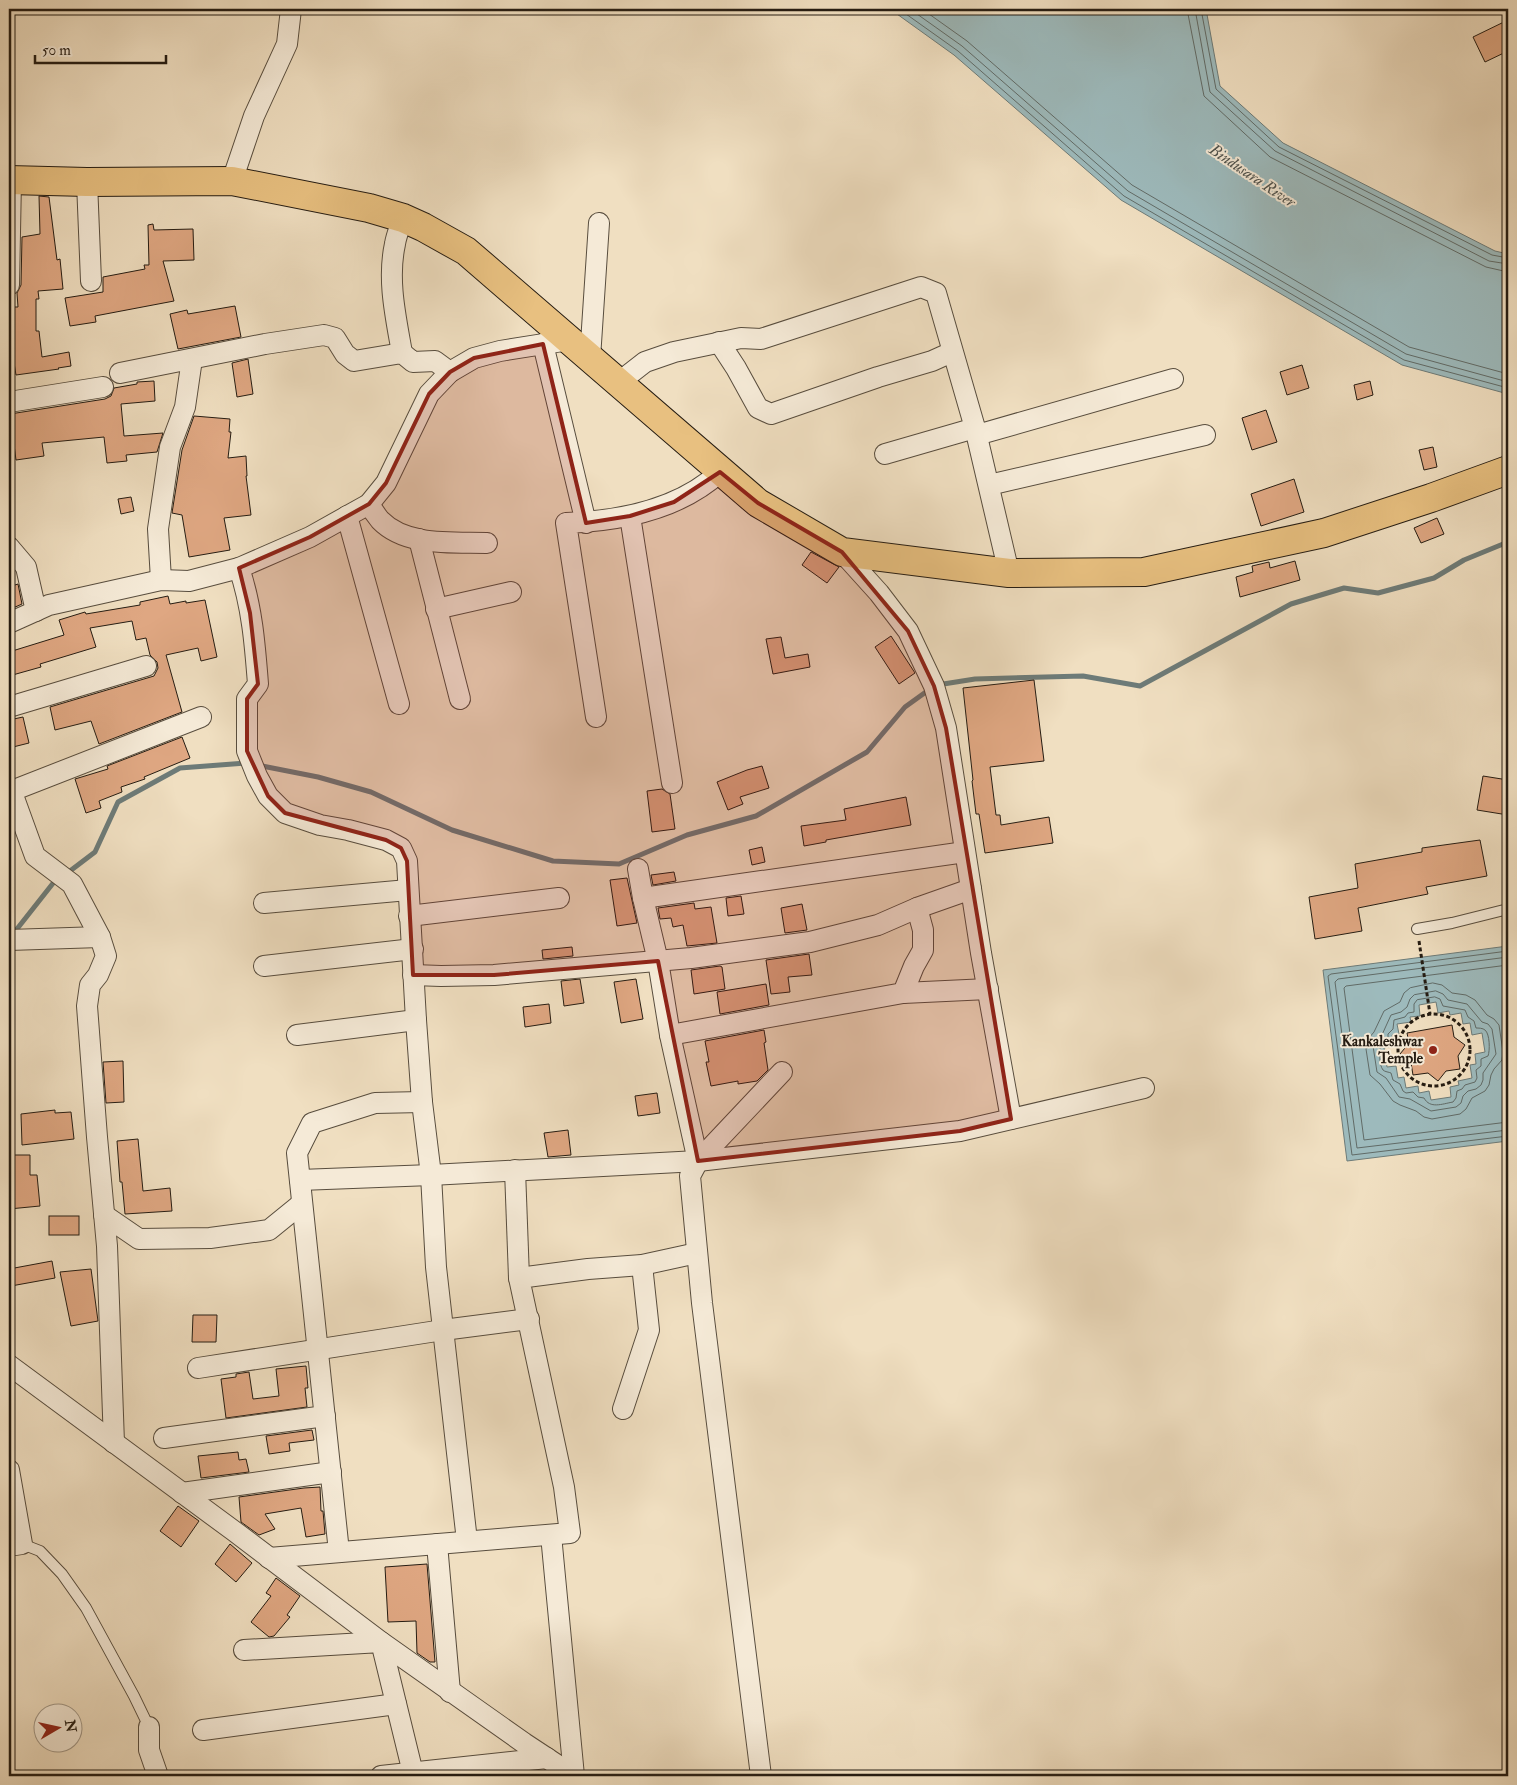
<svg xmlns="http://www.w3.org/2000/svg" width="1517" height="1785" font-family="'IM FELL Double Pica',serif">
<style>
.water{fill:#9dbabc;stroke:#6d7b78;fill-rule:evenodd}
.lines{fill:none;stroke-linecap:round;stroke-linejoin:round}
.shore{stroke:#616b67;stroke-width:1}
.stream{stroke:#6d7b78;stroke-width:5}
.building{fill:#dfa782;stroke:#251c12}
.service-casing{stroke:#584d3e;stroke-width:12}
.minor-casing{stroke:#584d3e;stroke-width:22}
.primary-casing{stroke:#251c12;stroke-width:30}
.path{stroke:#251c12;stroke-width:3;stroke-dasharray:4 2.5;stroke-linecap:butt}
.service{stroke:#f5ead7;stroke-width:10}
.minor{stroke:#f5ead7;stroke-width:20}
.primary{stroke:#e8c080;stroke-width:28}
.marked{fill:#8f2418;fill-opacity:0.2;stroke:#8f2418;stroke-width:4;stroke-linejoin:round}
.poi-dot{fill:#8f2418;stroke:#f5ead7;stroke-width:2}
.labels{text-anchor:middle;stroke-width:4;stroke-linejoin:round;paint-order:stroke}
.poi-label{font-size:15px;font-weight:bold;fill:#251c12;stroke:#f5ead7;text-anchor:end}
.water-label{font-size:16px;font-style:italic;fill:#4f534e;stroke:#f5ead7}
</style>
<rect width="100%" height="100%" fill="#f0dfc1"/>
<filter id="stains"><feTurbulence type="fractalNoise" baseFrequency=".004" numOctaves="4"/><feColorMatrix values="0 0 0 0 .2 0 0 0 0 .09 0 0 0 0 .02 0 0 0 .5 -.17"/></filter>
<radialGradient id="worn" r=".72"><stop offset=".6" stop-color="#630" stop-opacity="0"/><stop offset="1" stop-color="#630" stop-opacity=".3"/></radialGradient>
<!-- water -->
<g class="water">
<path d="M 890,9 L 1206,9 L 1220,86 L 1283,143 L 1495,251 L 1508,254 L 1508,394 L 1402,365 L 1121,200 L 954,55 Z"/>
<path d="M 1508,946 L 1508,1141 L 1347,1161 L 1323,970 ZM 1436,1002 L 1438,1013 L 1449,1011 L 1450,1015 L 1461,1013 L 1463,1024 L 1470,1023 L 1472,1035 L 1482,1033 L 1485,1052 L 1475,1054 L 1476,1064 L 1470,1065 L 1472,1078 L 1458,1081 L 1459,1085 L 1450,1087 L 1451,1097 L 1431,1100 L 1429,1091 L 1419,1093 L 1418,1086 L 1406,1088 L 1404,1077 L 1398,1078 L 1396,1066 L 1387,1067 L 1384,1048 L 1394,1046 L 1392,1035 L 1399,1034 L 1397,1024 L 1411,1022 L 1410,1017 L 1420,1016 L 1419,1005 Z"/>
</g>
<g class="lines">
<!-- shore -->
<g class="shore">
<path d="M 899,9 L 958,51 L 1124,196 L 1404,360 L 1508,388"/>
<path d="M 910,9 L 962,46 L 1128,191 L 1406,354 L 1508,382"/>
<path d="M 922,9 L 967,41 L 1132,185 L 1409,347 L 1508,374"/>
<path d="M 1187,9 L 1204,96 L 1270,157 L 1486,267 L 1508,272"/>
<path d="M 1195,9 L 1210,92 L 1275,151 L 1489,261 L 1508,264"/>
<path d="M 1201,9 L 1216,89 L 1279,147 L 1492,255 L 1508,258"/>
<path d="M 1508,951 L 1331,974 L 1328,976 L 1352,1155 L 1508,1136"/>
<path d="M 1508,957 L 1338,979 L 1335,982 L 1357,1148 L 1508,1130"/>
<path d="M 1508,965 L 1346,986 L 1344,988 L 1364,1140 L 1508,1122"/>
<path d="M 1433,983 L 1442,985 L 1452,993 L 1466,995 L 1475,1000 L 1487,1015 L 1494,1019 L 1499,1025 L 1503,1052 L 1502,1060 L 1494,1069 L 1491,1075 L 1489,1085 L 1485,1091 L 1472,1098 L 1466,1109 L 1460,1114 L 1432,1119 L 1424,1117 L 1416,1111 L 1400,1105 L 1393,1101 L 1380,1084 L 1370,1075 L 1366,1049 L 1368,1039 L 1374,1032 L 1384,1011 L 1400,1002 L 1404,993 L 1410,988 Z"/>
<path d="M 1436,991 L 1443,994 L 1448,1000 L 1467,1004 L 1482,1022 L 1488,1024 L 1492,1029 L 1496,1054 L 1483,1073 L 1483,1080 L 1481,1085 L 1476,1089 L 1468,1091 L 1463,1096 L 1461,1103 L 1456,1107 L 1431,1111 L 1410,1099 L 1399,1097 L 1386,1078 L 1377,1072 L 1373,1046 L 1376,1041 L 1381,1037 L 1391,1015 L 1401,1012 L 1407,1007 L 1410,999 L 1414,995 Z"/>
<path d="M 1435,997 L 1440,999 L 1443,1006 L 1465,1010 L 1468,1017 L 1474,1021 L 1476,1028 C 1478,1028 1483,1028 1485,1030 C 1490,1034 1490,1051 1488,1056 L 1481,1059 L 1481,1066 L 1476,1070 L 1477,1078 L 1475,1082 L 1465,1085 L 1462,1089 L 1457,1091 L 1456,1098 L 1453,1102 C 1442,1104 1430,1109 1424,1098 L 1418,1097 L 1413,1092 L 1406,1093 L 1403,1091 L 1400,1084 L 1393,1080 L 1391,1073 C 1389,1072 1385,1072 1383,1070 C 1379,1065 1379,1050 1381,1044 L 1388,1041 L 1388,1034 L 1393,1029 L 1394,1020 L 1405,1017 L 1408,1013 L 1414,1012 L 1414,1004 L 1417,1000 Z"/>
</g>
<!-- stream -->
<g class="stream">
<path d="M 937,685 L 975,679 L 1083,676 L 1140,686 L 1291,604 L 1344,588 L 1378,593 L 1434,578 L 1464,560 L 1508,542"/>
<path d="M 257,765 L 318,777 L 371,792 L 452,830 L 553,861 L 619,864 L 687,835 L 756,816 L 867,752 L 905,707 L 930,689"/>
<path d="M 66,874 L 95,852 L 118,802 L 180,768 L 246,763"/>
<path d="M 13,934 L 54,882 L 59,879"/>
</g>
</g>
<!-- building -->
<g class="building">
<path d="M 1508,20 L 1508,51 L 1485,62 L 1473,37 Z"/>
<path d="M 39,196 L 49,197 L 57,260 L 60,259 L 63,289 L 38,291 L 39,299 L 36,299 L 36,331 L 39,331 L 42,357 L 69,352 L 71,366 L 58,368 L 59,369 L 16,375 L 9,332 L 9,307 L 18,307 L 17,293 L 21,285 L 22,237 L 40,234 Z"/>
<path d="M 153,224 L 154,230 L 193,229 L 194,260 L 163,261 L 174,301 L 95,316 L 96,322 L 70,326 L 65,298 L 103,292 L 103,277 L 145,269 L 144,265 L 149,265 L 148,225 Z"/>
<path d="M 235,306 L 241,337 L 178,349 L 170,314 L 187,310 L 188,314 Z"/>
<path d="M 248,359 L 253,394 L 237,397 L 232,363 Z"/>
<path d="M 1302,365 L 1309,388 L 1287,395 L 1280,372 Z"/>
<path d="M 154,381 L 155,401 L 121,404 L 124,436 L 163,433 L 157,452 L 126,455 L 127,461 L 107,463 L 104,437 L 42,443 L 44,456 L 16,460 L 10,414 L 105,399 L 111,396 L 114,388 L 137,384 L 137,382 Z"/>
<path d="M 1370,381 L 1373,395 L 1357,400 L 1354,385 Z"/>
<path d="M 1266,410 L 1277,442 L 1252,450 L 1242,418 Z"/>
<path d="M 194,416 L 230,419 L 229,432 L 231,432 L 228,458 L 246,456 L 247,476 L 246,476 L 251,515 L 224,518 L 230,550 L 189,557 L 182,515 L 172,513 L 182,450 Z"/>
<path d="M 1433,447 L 1437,467 L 1424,470 L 1419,450 Z"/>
<path d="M 1294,479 L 1304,512 L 1261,526 L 1251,494 Z"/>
<path d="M 131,497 L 134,511 L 121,514 L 118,499 Z"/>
<path d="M 1437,518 L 1444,534 L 1421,543 L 1414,528 Z"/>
<path d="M 811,552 L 839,567 L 827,583 L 802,565 Z"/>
<path d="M 1295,561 L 1300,580 L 1240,597 L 1236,577 L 1253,572 L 1252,566 L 1269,562 L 1270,568 Z"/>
<path d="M 18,584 L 22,604 L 13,608 L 9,596 L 9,587 Z"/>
<path d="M 168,596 L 170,604 L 186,601 L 186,603 L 205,600 L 217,657 L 201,661 L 198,648 L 166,655 L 182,712 L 99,744 L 91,721 L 55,730 L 50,707 L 154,676 L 158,668 L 157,662 L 150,655 L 146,638 L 136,640 L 132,621 L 90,628 L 96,647 L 40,664 L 41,667 L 9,676 L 9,652 L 64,635 L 59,620 L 85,612 L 86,614 L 140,605 L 140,602 Z"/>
<path d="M 891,636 L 915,673 L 899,684 L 875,647 Z"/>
<path d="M 781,637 L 785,658 L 808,654 L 810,667 L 773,674 L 766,639 Z"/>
<path d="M 1034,680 L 1044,761 L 990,767 L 996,815 L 1000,815 L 1001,825 L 1049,817 L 1053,843 L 985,853 L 979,814 L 976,814 L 972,781 L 973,780 L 963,688 Z"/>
<path d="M 23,717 L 29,743 L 9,748 L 9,720 Z"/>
<path d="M 182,737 L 190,758 L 144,777 L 145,779 L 121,787 L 122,792 L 99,801 L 101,808 L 86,813 L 75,779 L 108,769 L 107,766 Z"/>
<path d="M 762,766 L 769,788 L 740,797 L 743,804 L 728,810 L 717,782 L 747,770 Z"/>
<path d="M 1483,776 L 1508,780 L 1508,815 L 1477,810 Z"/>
<path d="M 662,789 L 670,794 L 675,829 L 652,832 L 647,791 Z"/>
<path d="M 906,797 L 911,825 L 826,840 L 826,842 L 804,846 L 801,826 L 846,820 L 844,809 Z"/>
<path d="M 1480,840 L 1487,876 L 1426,887 L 1428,894 L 1358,908 L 1362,931 L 1315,939 L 1309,897 L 1358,888 L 1355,864 L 1422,852 L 1422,848 Z"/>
<path d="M 762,847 L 765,862 L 752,865 L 749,850 Z"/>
<path d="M 674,872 L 676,881 L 653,885 L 651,875 Z"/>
<path d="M 627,878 L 637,923 L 617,926 L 610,880 Z"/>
<path d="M 741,896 L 744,914 L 728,916 L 726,898 Z"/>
<path d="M 694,903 L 695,909 L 711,907 L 717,943 L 687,946 L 683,925 L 673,927 L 671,918 L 660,919 L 658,908 Z"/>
<path d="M 802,904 L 807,930 L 785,933 L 781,908 Z"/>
<path d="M 572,947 L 573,956 L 543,959 L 542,950 Z"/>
<path d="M 809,954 L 812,975 L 788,977 L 790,992 L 771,994 L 766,960 Z"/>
<path d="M 720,966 L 722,967 L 725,989 L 694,994 L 691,970 Z"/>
<path d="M 580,979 L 584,1003 L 564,1006 L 561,981 Z"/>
<path d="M 636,979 L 643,1019 L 621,1023 L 614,982 Z"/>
<path d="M 766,984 L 769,1005 L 720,1014 L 717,992 Z"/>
<path d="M 549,1004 L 551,1023 L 525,1027 L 523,1007 Z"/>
<path d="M 1452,1025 L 1454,1037 L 1465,1045 L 1458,1056 L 1460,1069 L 1446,1071 L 1438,1081 L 1428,1073 L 1413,1075 L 1411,1063 L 1400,1054 L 1409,1043 L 1407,1033 Z"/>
<path d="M 764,1030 L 766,1042 L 764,1043 L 768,1070 L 757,1081 L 738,1084 L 738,1081 L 711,1086 L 706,1062 L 709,1062 L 705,1041 Z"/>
<path d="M 123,1061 L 124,1102 L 106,1103 L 103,1062 Z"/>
<path d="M 657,1093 L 660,1113 L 638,1116 L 635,1096 Z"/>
<path d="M 55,1110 L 55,1113 L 71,1112 L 74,1139 L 22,1145 L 21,1114 Z"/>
<path d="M 568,1130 L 571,1155 L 548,1157 L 544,1133 Z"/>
<path d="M 138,1139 L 143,1191 L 170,1188 L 172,1211 L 125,1214 L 122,1182 L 120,1182 L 117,1141 Z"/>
<path d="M 9,1155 L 30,1155 L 30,1175 L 37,1175 L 40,1206 L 9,1209 Z"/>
<rect x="49" y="1216" width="30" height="19"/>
<path d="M 52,1261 L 55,1278 L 11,1286 L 9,1269 Z"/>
<path d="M 91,1269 L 98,1321 L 71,1326 L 60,1272 Z"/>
<path d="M 193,1315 L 217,1315 L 216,1342 L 192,1342 Z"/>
<path d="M 306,1366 L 308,1388 L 305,1388 L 307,1407 L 226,1418 L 221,1379 L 236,1377 L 236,1374 L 249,1372 L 253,1399 L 279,1396 L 276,1369 Z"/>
<path d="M 312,1430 L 314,1440 L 289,1443 L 290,1451 L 269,1454 L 266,1436 Z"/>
<path d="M 238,1452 L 239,1460 L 246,1459 L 249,1472 L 201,1478 L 198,1456 Z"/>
<path d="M 320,1487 L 321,1511 L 323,1511 L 325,1534 L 306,1537 L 301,1508 L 265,1514 L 275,1529 L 259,1535 L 241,1522 L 239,1497 L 304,1488 Z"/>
<path d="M 178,1506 L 199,1521 L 181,1547 L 160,1531 Z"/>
<path d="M 230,1544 L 252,1563 L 236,1582 L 215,1564 Z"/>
<path d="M 427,1564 L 435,1662 L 430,1662 L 417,1653 L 416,1621 L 388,1622 L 385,1567 Z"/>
<path d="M 276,1578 L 300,1596 L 287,1615 L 290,1617 L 274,1636 L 269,1637 L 251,1622 L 271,1596 L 266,1593 Z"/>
</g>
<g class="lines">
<!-- service casing -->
<g class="service-casing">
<g id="service">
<path d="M 1417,929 L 1452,923 L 1508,909"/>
<path d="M 22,1544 L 40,1551 L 62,1574 L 86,1608 L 134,1696 L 149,1727"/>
</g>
</g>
<!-- minor casing -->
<g class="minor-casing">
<g id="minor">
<path d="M 232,181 L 254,116 L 287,44 L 291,9"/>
<path d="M 87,182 L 91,281"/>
<path d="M 9,285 L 11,180"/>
<path d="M 719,342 L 736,368 L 758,408 L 771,414 L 878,377 L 932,361 L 952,352"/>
<path d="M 543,344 L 586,523"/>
<path d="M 402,353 C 396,318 387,280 395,244 C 396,236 400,227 403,218"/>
<path d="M 590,358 L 599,223"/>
<path d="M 120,373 L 265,344 L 324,335 L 335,338 L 345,354 L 354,361 L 402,353 L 413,362 L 435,361 L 450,372"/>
<path d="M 618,383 L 645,362 L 674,352 L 741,338 L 761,339 L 921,287 L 936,293 L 975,428 L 1009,573"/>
<path d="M 9,402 L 103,387"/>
<path d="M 977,435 L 1173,379"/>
<path d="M 885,454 L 975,428"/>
<path d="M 989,485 L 1205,435"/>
<path d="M 369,504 C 372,509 376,515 380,520 C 406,547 453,542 487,543"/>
<path d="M 347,516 L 399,704"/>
<path d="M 630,516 L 672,783"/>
<path d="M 419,539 L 460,699"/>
<path d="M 9,547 L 26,567 L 36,611"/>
<path d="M 842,552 L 879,593 L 908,631 L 934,686 L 946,728 L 981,953 L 1011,1119"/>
<path d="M 239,568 C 252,606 255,645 258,684 L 247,699 L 247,751 L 257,776 L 268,796 L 285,813 L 320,825 L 348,830 L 386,840 L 401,848 L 407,861 L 416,1020 L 422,1102 L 431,1175 L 436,1267 L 467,1541"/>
<path d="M 161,580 L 158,529 L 170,447 L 185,407 L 192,359"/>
<path d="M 436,609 L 511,592"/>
<path d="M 9,623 L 49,605 L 161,580 L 189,581 L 239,568 L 310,537 L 369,504 L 386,483 L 429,394 L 450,372 L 474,358 L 500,351 L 569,340"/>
<path d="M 9,707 L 146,666"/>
<path d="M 596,717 L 566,523 C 620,521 679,510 720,472"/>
<path d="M 9,792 L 14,798 L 35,856 L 72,884 L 100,937 L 106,956 L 98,975 L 90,985 L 87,1006 L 97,1137 L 107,1246 L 114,1443"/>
<path d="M 9,792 L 201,717"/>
<path d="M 638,869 L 643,898 L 658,961 L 670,1035 L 698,1161"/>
<path d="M 643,898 L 965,852"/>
<path d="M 264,903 L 408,890"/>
<path d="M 409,916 L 559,898"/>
<path d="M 9,940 L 100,937"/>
<path d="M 264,966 L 413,949"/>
<path d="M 413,975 L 441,976 L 494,975 L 691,958 L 810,942 L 878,925 L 917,908 L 971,889"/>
<path d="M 903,993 L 988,989"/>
<path d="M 297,1035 L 416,1020"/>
<path d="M 670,1035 L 903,993 L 914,966 L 923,950 L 923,930 L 917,908"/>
<path d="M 515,1170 L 519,1278"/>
<path d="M 300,1180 L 431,1175 L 698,1161 L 960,1131 L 1144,1088"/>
<path d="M 104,1215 L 139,1239 L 210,1238 L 269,1230 L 301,1204"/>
<path d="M 9,1365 L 234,1531 L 381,1642 L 524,1743 L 574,1776"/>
<path d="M 198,1368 L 443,1330 L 529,1319"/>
<path d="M 623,1409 L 649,1330 L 642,1265"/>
<path d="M 164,1438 L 325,1416"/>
<path d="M 9,1470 L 22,1544 L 9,1546"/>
<path d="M 182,1493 L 331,1472"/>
<path d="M 551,1535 L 574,1776"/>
<path d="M 437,1544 L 450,1692"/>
<path d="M 339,1552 L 297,1153 L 312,1123 L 375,1103 L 422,1102"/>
<path d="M 269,1558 L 570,1533 L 564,1487 L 519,1278 L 588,1269 L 642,1265 L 697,1253"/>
<path d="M 244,1650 L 381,1642 L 413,1773"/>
<path d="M 149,1727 L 149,1750 L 158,1776"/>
<path d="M 203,1730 L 396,1704"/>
<path d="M 381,1776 L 547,1758"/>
<path d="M 761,1776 L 702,1303 L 690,1176 L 698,1161 L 782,1072"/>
</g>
</g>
<!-- primary casing -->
<g class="primary-casing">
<path id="primary" d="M 9,180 L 87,182 L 232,181 L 369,208 L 403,218 L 423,227 L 466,251 L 758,503 L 842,552 L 1009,573 L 1144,572 L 1324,533 L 1431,498 L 1508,470"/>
</g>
<!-- path -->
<g class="path">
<path d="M 1419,941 L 1430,1014"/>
<circle cx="1434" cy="1050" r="36"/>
</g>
<!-- service -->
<use href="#service" class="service"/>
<!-- minor -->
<use href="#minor" class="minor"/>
<!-- primary -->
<use href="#primary" class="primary"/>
</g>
<!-- marked area -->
<path class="marked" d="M 543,344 L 586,523 L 630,516 L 674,502 L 720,472 L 758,503 L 842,552 L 908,631 L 934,686 L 946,728 L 1011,1119 L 960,1131 L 698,1161 L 658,961 L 494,975 L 413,975 L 407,861 L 401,848 L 386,840 L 285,813 L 268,796 L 247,751 L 247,699 L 258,684 L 250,613 L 239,568 L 310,537 L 369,504 L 386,483 L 429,394 L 450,372 L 474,358 Z"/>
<!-- markers -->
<circle class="poi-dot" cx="1433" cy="1050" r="5"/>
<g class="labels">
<!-- poi labels -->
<g class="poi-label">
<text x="1423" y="1046">Kankaleshwar<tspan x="1423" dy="17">Temple</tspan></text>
</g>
<!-- water labels -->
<g class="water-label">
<text transform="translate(1253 175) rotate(34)" y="6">Bindusara River</text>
</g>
</g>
<!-- margin -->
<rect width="1517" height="1785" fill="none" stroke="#f0dfc1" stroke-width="30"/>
<rect x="10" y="10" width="1497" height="1765" fill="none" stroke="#251c12" stroke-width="2.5"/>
<rect x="15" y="15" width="1487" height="1755" fill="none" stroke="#251c12"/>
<!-- north arrow -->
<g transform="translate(58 1728) rotate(81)"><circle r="24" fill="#f5ead7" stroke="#a29888"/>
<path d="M0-4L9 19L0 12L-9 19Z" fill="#8f2418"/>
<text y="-8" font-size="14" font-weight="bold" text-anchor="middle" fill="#251c12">N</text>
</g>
<!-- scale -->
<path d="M35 55v8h131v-8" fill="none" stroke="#251c12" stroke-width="2.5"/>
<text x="42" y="55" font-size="15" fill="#251c12" stroke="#f5ead7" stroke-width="4" paint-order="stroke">50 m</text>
<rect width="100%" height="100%" filter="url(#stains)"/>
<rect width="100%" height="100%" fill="url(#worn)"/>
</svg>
